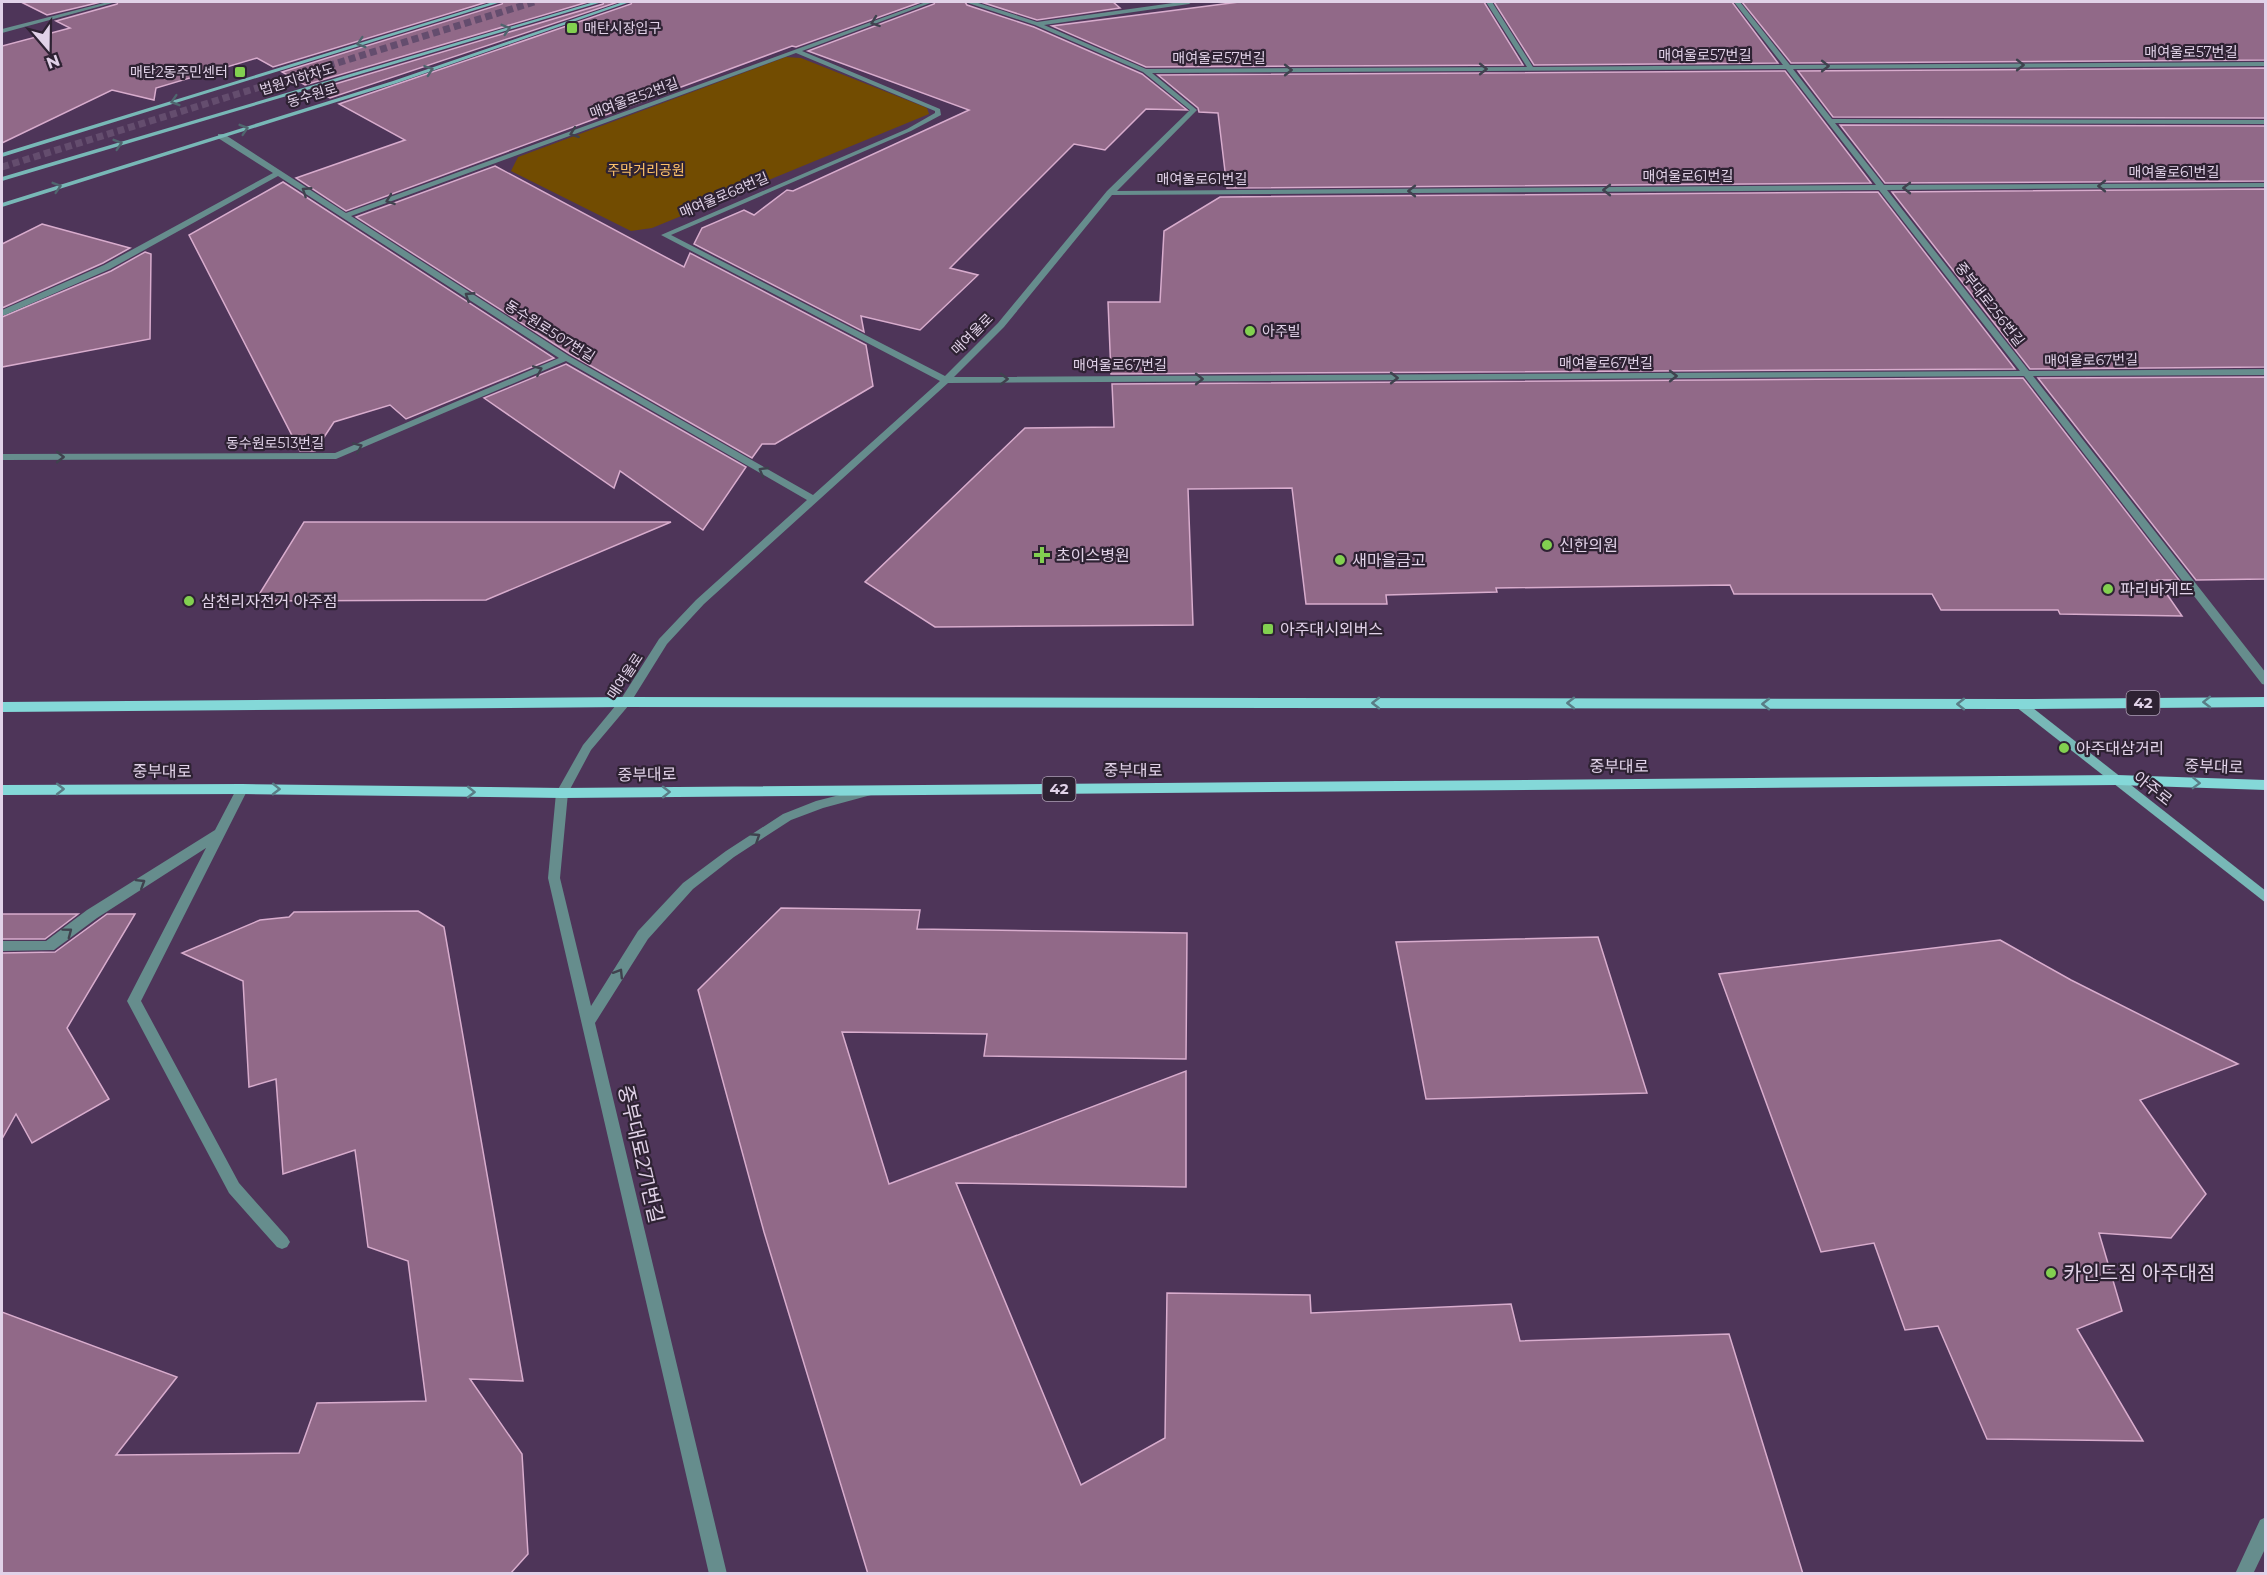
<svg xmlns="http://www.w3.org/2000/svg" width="2267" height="1575" font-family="Montserrat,'Noto Sans KR',sans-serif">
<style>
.green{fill:#724c01}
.building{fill:#916988;stroke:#d8accd;stroke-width:1.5}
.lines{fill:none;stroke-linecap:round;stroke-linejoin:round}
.secondary-tunnel{stroke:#644d6e;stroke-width:7;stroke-dasharray:7 4;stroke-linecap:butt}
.lane{fill:#668d8d;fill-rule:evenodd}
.street{fill:#668d8d;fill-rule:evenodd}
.secondary{fill:#78b8b7;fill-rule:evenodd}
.primary{fill:#84d8d8;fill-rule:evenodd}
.oneway{stroke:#3f424e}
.oneway2{stroke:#4f666e}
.oneway3{stroke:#597d86}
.poi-dot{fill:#82d050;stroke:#2e2233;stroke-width:2}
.labels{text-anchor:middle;stroke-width:4.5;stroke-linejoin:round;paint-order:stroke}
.far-poi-label{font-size:14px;fill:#e1d2e8;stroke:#2e2233;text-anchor:start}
.far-street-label{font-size:14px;fill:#e1d2e8;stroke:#2e2233}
.far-park-label{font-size:14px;fill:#fec26a;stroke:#2e2233}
.shield{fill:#2e2233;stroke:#ab9db2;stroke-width:1.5}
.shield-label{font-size:15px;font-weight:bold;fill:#e1d2e8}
.poi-label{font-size:16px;fill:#e1d2e8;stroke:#2e2233;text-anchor:start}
.street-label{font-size:16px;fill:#e1d2e8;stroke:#2e2233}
.near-street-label{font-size:20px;fill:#e1d2e8;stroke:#2e2233}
.near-poi-label{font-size:20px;fill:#e1d2e8;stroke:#2e2233;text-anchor:start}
</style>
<rect width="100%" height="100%" fill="#4e3559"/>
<!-- green -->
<path class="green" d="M 786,57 L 801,58 L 927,108 L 929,114 L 652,228 L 631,231 L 511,171 L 518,157 Z"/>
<!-- building -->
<g class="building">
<path d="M 21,2 L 101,2 L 47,15 Z"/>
<path d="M 118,2 L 487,2 L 273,67 L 257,58 L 156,88 L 154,100 L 112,90 L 2,143 L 2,46 L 70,28 L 56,21 L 117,4 Z"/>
<path d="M 503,2 L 588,2 L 305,85 L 282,72 L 502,4 Z"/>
<path d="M 604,2 L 618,2 L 330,98 L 315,90 L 603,4 Z"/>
<path d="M 632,2 L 921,2 L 796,47 L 792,46 L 346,211 L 296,178 L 405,140 L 339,104 L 631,4 Z"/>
<path d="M 935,2 L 965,2 L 967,5 L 1034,27 L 1142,74 L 1187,110 L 1146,109 L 1105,150 L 1074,144 L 950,268 L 978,275 L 920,330 L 861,316 L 864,332 L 694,244 L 702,228 L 744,210 L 754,215 L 787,190 L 793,191 L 969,110 L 808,51 L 934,4 Z"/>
<path d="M 981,2 L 1113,2 L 1120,8 L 1037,20 Z"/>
<path d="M 1239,2 L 1484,2 L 1523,65 L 1146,67 L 1052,26 Z"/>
<path d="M 1494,2 L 1732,2 L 1778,63 L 1534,65 Z"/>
<path d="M 1742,2 L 2265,2 L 2265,60 L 1791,63 Z"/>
<path d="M 2265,68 L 2265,118 L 1833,117 L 1798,71 Z"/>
<path d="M 1785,71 L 1871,183 L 1227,188 L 1218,113 L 1199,112 L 1198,108 L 1158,75 Z"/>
<path d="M 1840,125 L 2265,126 L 2265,181 L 1885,183 Z"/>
<path d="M 495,166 L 684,267 L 690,253 L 866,345 L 873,386 L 775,444 L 762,444 L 752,458 L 570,354 L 356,217 Z"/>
<path d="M 283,182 L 554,358 L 406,419 L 390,405 L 334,422 L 315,451 L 300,451 L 189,235 Z"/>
<path d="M 2265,189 L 2265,367 L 2030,369 L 1892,192 Z"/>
<path d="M 1878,192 L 2015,369 L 1111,374 L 1108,302 L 1160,302 L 1164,231 L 1220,197 Z"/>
<path d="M 42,224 L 130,248 L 103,263 L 2,308 L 2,244 Z"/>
<path d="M 145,252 L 151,254 L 150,339 L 2,367 L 2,317 L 111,271 Z"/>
<path d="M 566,364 L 746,467 L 703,530 L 620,471 L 614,488 L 484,398 Z"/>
<path d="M 2265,377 L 2265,579 L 2196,580 L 2038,378 Z"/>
<path d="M 2023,378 L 2179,580 L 2157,580 L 2182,616 L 2060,614 L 2058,610 L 1941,610 L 1932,594 L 1734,594 L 1730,585 L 1496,588 L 1497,592 L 1386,595 L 1387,604 L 1306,604 L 1292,488 L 1188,489 L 1193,625 L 935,627 L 865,582 L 1025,428 L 1114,427 L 1112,384 Z"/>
<path d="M 304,522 L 671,522 L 486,600 L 255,601 Z"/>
<path d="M 781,908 L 920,910 L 917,929 L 1187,933 L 1186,1059 L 984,1056 L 987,1034 L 842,1032 L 889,1184 L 1186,1071 L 1186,1187 L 956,1183 L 1081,1485 L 1165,1438 L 1167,1293 L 1310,1295 L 1311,1313 L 1511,1304 L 1520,1341 L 1729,1334 L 1803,1574 L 868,1574 L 764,1232 L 698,990 Z"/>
<path d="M 418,911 L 444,927 L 523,1381 L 470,1379 L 522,1454 L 528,1554 L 510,1574 L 2,1574 L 2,1312 L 177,1377 L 116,1455 L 299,1453 L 317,1403 L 426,1401 L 408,1261 L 368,1247 L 355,1150 L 283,1174 L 276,1079 L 249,1087 L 243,981 L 182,953 L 260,920 L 289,917 L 294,912 Z"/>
<path d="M 2,914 L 78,914 L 45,939 L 2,939 Z"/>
<path d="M 107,914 L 135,914 L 67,1028 L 109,1099 L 32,1143 L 16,1114 L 2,1139 L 2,953 L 55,952 Z"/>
<path d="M 1598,937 L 1647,1093 L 1426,1099 L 1396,942 Z"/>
<path d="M 2000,940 L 2071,980 L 2238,1064 L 2140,1100 L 2206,1194 L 2171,1238 L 2099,1233 L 2122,1311 L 2077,1329 L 2143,1441 L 1987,1439 L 1938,1326 L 1905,1330 L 1874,1243 L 1821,1252 L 1719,974 Z"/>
</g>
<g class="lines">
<!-- secondary-tunnel -->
<path class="secondary-tunnel" d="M 2,167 L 534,2"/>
<!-- lane -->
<path class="lane" d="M 242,785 L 248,789 L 141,1001 L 239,1183 L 287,1237 L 290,1242 L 287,1247 L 282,1249 L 277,1247 L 229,1193 L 127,1001 L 206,848 L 97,918 L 54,950 L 2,951 L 2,941 L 46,941 L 87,910 L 215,830 L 238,786 Z"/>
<!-- street -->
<g class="street">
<path d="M 108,2 L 116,2 L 2,33 L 2,29 Z"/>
<path d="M 926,2 L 933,2 L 802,51 L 940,109 L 941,115 L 911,131 L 671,235 L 945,376 L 998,323 L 1107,191 L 1190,110 L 1143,72 L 1035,25 L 968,3 L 967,2 L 975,2 L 1037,22 L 1180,2 L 1192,2 L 1189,4 L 1044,25 L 1146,69 L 1527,67 L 1486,2 L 1492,2 L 1533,67 L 1783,65 L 1734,2 L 1740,2 L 1790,65 L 2266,62 L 2266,66 L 1793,69 L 1832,119 L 2266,120 L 2266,124 L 1835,123 L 1884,185 L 2266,183 L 2266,187 L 1887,190 L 2029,371 L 2266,369 L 2266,375 L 2033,376 L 2266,673 L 2266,685 L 2262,684 L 2024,376 L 948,383 L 704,604 L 667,644 L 629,705 L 591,750 L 568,793 L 560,878 L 591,1006 L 638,931 L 683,883 L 726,851 L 783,814 L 816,801 L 867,788 L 873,792 L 871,795 L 823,808 L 791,820 L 734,857 L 693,889 L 648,939 L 595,1023 L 727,1574 L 709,1574 L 548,878 L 556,793 L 583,745 L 621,699 L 659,639 L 696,600 L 807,500 L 566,361 L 336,459 L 2,460 L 2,454 L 335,453 L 559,358 L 278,176 L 110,269 L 5,315 L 2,315 L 2,310 L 104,265 L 273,173 L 218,138 L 218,134 L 224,134 L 346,213 ZM 796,53 L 935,111 L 935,113 L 907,129 L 661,235 L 940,381 L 813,495 L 569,356 L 351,216 ZM 1786,69 L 1876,185 L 1117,191 L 1197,110 L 1152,73 ZM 1879,190 L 2020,371 L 954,377 L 1004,327 L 1112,195 Z"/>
<path d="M 2266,1517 L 2266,1547 L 2253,1574 L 2235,1574 L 2260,1520 Z"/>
</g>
<!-- secondary -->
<g class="secondary">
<path d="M 493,2 L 501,2 L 2,157 L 2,153 Z"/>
<path d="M 594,2 L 602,2 L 2,181 L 2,177 Z"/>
<path d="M 623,2 L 630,2 L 397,83 L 2,207 L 2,203 L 393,81 Z"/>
<path d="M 2020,700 L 2024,701 L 2266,891 L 2266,903 L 2016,707 L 2014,704 Z"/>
</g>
<!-- primary -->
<g class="primary">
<path d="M 625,697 L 2020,699 L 2266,697 L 2266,707 L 2020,709 L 625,707 L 2,712 L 2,702 Z"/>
<path d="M 2117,775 L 2266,780 L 2266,790 L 2117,785 L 562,798 L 242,794 L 2,795 L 2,785 L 242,784 L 562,788 Z"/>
</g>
</g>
<!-- one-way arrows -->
<defs><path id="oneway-chevron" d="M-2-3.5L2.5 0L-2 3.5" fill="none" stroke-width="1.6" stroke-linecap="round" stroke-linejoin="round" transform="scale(1.5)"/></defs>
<g class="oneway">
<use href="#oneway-chevron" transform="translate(875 22) rotate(160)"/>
<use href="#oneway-chevron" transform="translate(2020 65)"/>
<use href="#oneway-chevron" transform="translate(1825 66)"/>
<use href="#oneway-chevron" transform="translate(1483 69)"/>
<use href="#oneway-chevron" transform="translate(1288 70)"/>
<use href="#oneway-chevron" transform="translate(574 133) rotate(160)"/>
<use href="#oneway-chevron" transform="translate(2102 186) rotate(180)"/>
<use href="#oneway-chevron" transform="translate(1907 188) rotate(180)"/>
<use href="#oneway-chevron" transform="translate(1607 190) rotate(180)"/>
<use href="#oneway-chevron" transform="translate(306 191) rotate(-147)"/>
<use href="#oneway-chevron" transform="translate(1412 191) rotate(180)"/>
<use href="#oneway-chevron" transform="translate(390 200) rotate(160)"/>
<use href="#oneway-chevron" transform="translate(469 296) rotate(-147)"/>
<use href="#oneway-chevron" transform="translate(538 370) rotate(-23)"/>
<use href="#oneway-chevron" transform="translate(1673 376)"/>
<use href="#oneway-chevron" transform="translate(1394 378)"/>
<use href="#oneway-chevron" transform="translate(1004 379)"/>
<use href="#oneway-chevron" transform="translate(1199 379)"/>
<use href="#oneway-chevron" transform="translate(358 447) rotate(-23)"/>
<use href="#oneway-chevron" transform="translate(60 457)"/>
<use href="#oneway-chevron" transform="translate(763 471) rotate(-150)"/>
<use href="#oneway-chevron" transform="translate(756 837) rotate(-33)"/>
<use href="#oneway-chevron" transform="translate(141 883) rotate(-32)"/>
<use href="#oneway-chevron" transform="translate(68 932) rotate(-37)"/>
<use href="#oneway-chevron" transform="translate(619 973) rotate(-58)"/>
</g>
<g class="oneway2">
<use href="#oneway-chevron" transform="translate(506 29) rotate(-17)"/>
<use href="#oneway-chevron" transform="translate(361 43) rotate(163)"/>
<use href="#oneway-chevron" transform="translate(429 70) rotate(-19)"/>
<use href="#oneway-chevron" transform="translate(175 101) rotate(163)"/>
<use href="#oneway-chevron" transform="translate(244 129) rotate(-17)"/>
<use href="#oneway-chevron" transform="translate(118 144) rotate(-17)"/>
<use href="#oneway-chevron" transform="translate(57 187) rotate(-17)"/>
</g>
<g class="oneway3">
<use href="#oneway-chevron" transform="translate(2207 702) rotate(179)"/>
<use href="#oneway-chevron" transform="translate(1376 703) rotate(-180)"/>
<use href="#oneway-chevron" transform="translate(1571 703) rotate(-180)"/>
<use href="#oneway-chevron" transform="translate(1766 704) rotate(-180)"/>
<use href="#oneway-chevron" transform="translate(1961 704) rotate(-180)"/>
<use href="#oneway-chevron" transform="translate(2196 783) rotate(2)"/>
<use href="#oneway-chevron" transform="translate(60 789)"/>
<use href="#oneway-chevron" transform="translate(276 789) rotate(1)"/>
<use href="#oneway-chevron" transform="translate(471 792) rotate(1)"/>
<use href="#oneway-chevron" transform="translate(666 792) rotate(-1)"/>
</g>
<!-- markers -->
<g class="poi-dot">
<rect x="566" y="22" width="12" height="12" rx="3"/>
<rect x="234" y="66" width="12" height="12" rx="3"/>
<circle cx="1250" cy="331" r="6"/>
<circle cx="1547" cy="545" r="6"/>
<path d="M1039 546h6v6h6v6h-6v6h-6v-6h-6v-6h6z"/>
<circle cx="1340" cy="560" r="6"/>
<circle cx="2108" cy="589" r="6"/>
<circle cx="189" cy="601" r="6"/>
<rect x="1262" y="623" width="12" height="12" rx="3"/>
<circle cx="2064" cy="748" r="6"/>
<circle cx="2051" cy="1273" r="6"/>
</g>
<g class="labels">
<!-- far-poi labels -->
<g class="far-poi-label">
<text x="584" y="33">매탄시장입구</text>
<text x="228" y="77" text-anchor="end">매탄2동주민센터</text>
<text x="1262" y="336">아주빌</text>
</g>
<!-- far-street labels -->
<g class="far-street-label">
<text x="2191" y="57">매여울로57번길</text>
<text x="1705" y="60">매여울로57번길</text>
<text x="1219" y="63">매여울로57번길</text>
<text transform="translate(297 79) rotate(-17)" y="5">법원지하차도</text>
<text transform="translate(312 95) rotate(-17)" y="5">동수원로</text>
<text transform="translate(634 98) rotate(-20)" y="5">매여울로52번길</text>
<text x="2174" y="177">매여울로61번길</text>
<text x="1688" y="181">매여울로61번길</text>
<text x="1202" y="184">매여울로61번길</text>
<text transform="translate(724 195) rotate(-23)" y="5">매여울로68번길</text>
<text transform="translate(1990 304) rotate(52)" y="5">중부대로256번길</text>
<text transform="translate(550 331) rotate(32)" y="5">동수원로507번길</text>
<text transform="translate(972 334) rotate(-45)" y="5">매여울로</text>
<text transform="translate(2091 360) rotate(-1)" y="5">매여울로67번길</text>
<text x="1606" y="368">매여울로67번길</text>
<text x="1120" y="370">매여울로67번길</text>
<text x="275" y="448">동수원로513번길</text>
<text transform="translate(625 676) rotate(-56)" y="5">매여울로</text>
</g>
<!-- far-park labels -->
<g class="far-park-label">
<text x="646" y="175">주막거리공원</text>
</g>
<!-- shield labels -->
<g class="shield">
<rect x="2126.5" y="691" width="33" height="24" rx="4.5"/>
<rect x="1042.5" y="777" width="33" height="24" rx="4.5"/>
</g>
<g class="shield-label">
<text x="2143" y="708">42</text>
<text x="1059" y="794">42</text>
</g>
<!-- poi labels -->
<g class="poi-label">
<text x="1559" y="551">신한의원</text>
<text x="1056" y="561">초이스병원</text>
<text x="1352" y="566">새마을금고</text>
<text x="2120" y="595">파리바게뜨</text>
<text x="201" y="607">삼천리자전거 아주점</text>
<text x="1280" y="635">아주대시외버스</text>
<text x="2076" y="754">아주대삼거리</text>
</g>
<!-- street labels -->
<g class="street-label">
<text x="1619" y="772">중부대로</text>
<text transform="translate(2214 766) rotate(2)" y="6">중부대로</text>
<text x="1133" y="776">중부대로</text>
<text x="162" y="777">중부대로</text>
<text transform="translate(647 774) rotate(-1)" y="6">중부대로</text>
<text transform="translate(2153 788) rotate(38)" y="6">아주로</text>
</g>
<!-- near-street labels -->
<g class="near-street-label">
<text transform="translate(641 1154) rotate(77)" y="7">중부대로271번길</text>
</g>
<!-- near-poi labels -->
<g class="near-poi-label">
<text x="2063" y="1280">카인드짐 아주대점</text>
</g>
</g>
<!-- border -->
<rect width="2267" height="1575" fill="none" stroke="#e1d2e8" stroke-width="6"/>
<!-- north arrow -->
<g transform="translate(48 48) rotate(160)" stroke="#2e2233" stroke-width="4.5" paint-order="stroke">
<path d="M0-4.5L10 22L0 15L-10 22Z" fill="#e1d2e8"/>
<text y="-9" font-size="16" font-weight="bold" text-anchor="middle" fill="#e1d2e8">N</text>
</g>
</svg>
